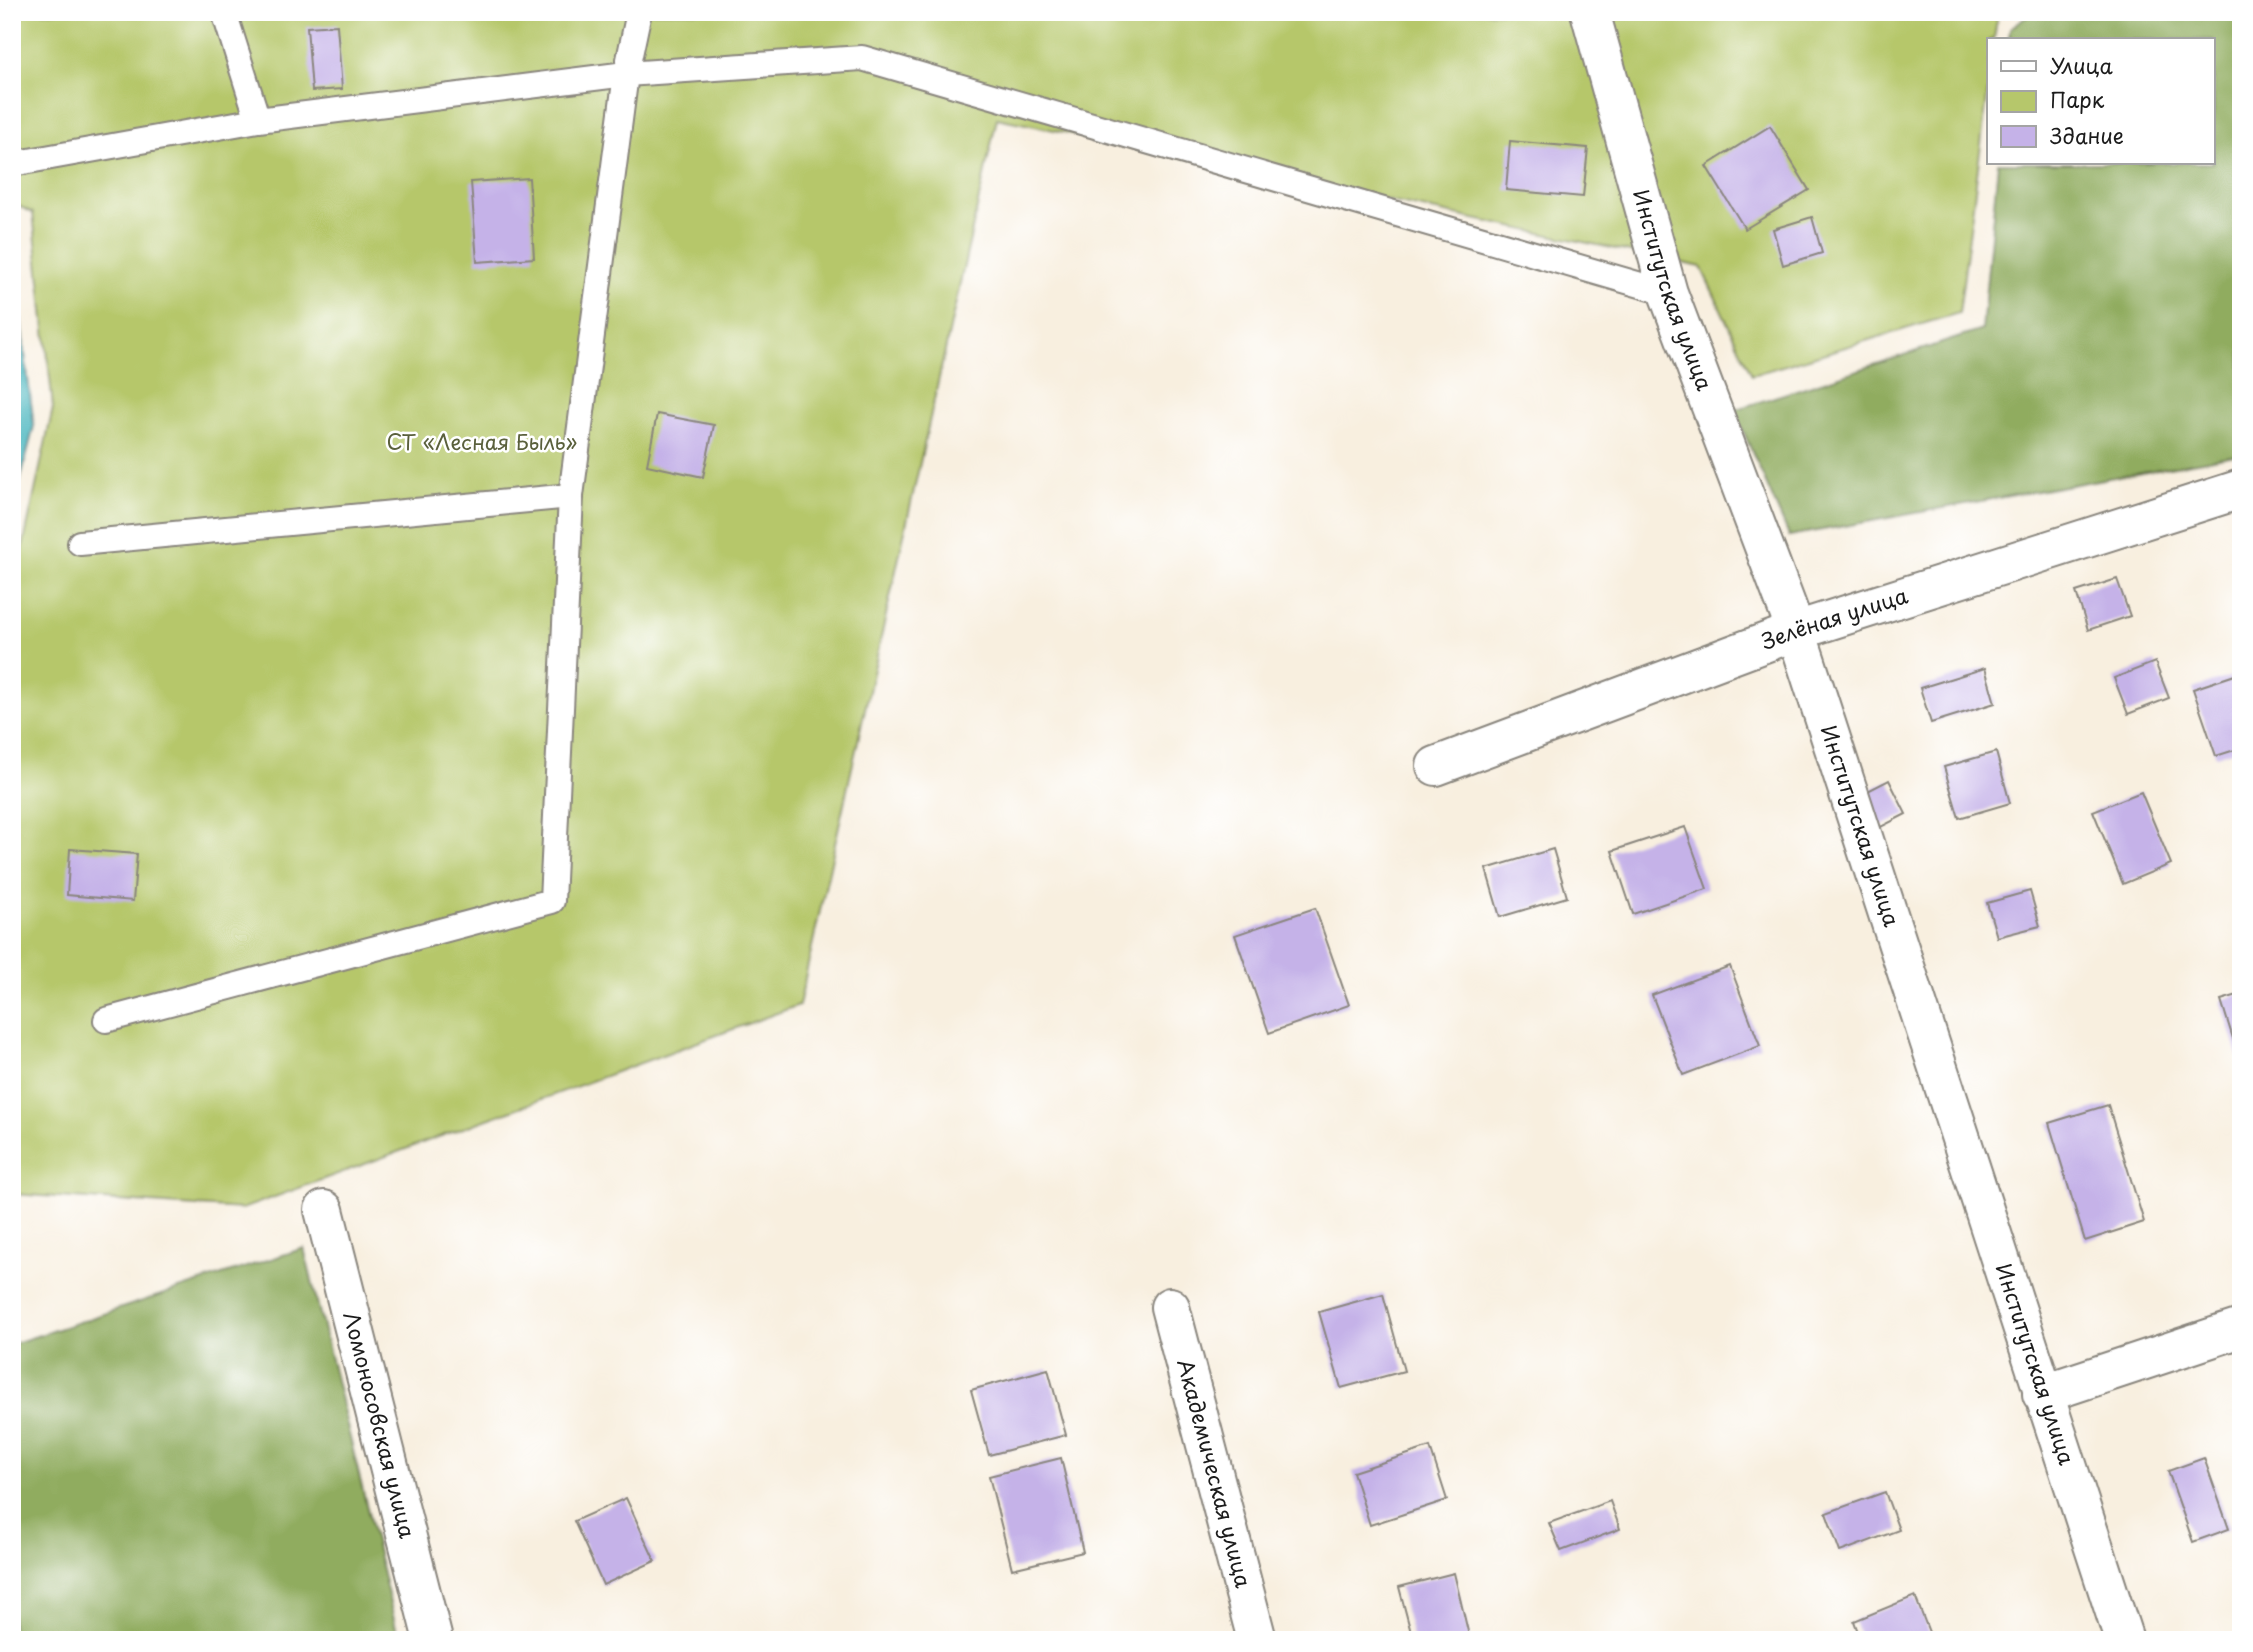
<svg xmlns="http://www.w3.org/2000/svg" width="2253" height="1652" font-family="'Playpen Sans',sans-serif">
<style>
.green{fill:#b6c76b;stroke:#697244;stroke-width:2}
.forest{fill:#90ac5f;stroke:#56643e;stroke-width:2}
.water{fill:#46b5be;stroke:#31686d;stroke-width:2}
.building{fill:#c5b2e8}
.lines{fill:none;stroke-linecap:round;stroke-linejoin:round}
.lane-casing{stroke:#8a867e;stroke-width:28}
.street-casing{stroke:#8a867e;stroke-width:42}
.lane{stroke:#fff;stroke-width:24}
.street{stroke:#fff;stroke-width:38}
.labels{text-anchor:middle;stroke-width:5;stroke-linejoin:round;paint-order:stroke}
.street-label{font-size:21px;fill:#1c1c1c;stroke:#fff}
.park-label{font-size:21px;fill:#5a603c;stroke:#fff}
</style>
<rect width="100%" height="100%" fill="#fff"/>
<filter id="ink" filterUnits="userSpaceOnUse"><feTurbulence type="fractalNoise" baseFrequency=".0143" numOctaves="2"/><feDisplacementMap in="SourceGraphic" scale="14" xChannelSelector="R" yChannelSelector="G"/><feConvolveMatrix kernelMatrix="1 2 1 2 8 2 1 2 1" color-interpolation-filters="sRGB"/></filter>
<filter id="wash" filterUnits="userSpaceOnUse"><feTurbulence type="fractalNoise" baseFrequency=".00686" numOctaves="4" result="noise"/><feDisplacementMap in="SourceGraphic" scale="28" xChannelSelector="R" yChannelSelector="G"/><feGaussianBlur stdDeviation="1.57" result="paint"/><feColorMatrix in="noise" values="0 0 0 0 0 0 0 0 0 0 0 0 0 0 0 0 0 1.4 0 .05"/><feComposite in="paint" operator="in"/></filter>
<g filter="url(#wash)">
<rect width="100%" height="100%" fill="#f8efdf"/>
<!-- green -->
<path class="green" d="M 12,12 L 2002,12 L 1997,18 L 1994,40 L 1989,40 L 1989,83 L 1959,313 L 1752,375 L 1701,267 L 997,118 L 799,1005 L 242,1209 L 12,1194 L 12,571 L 19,565 L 53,408 L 33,213 L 12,203 Z"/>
<!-- forest -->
<g class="forest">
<path d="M 2034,12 L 2241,12 L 2241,454 L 1789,536 L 1734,410 L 1982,330 L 1998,163 L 2213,163 L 2213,40 L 2009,40 L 2010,28 Z"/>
<path d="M 304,1248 L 399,1640 L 12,1640 L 12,1344 Z"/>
</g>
<!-- water -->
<path class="water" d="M 12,251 L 34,426 L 12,513 Z"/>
<g id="blocks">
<!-- building -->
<g class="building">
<path d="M 337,25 L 342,89 L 312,91 L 307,27 Z"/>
<path d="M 1770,126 L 1809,190 L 1745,229 L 1706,166 Z"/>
<path d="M 1510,141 L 1588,148 L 1583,197 L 1506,190 Z"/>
<path d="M 529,178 L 534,258 L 477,262 L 471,182 Z"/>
<path d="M 1812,217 L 1822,253 L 1783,265 L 1773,229 Z"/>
<path d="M 657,414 L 714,425 L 703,477 L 647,465 Z"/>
<path d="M 2117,579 L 2130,616 L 2088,630 L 2076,592 Z"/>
<path d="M 2155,662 L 2169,698 L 2128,714 L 2114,678 Z"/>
<path d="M 1985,668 L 1995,703 L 1931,723 L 1920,688 Z"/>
<path d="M 2241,673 L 2241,748 L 2216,756 L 2193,689 Z"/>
<path d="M 1996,752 L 2010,803 L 1959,818 L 1944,767 Z"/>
<path d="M 1889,780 L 1906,814 L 1875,830 L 1858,796 Z"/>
<path d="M 2141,792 L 2171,864 L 2123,884 L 2093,811 Z"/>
<path d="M 1685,827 L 1707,889 L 1633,914 L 1612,851 Z"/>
<path d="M 70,849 L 137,854 L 133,901 L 67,895 Z"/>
<path d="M 1553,849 L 1567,897 L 1500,917 L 1486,869 Z"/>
<path d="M 2030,891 L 2040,926 L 1997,937 L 1987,903 Z"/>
<path d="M 1315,908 L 1349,1005 L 1269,1033 L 1235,935 Z"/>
<path d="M 1730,966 L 1760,1046 L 1683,1075 L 1652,995 Z"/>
<path d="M 2241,994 L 2241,1061 L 2240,1061 L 2221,1000 Z"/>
<path d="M 2108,1105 L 2144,1222 L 2085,1241 L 2049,1123 Z"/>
<path d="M 1383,1294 L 1404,1371 L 1341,1388 L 1319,1312 Z"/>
<path d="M 1048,1369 L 1066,1435 L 989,1455 L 971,1390 Z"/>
<path d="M 1430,1447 L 1447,1500 L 1370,1525 L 1353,1472 Z"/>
<path d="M 1061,1458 L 1083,1552 L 1012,1569 L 989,1476 Z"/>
<path d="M 2204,1458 L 2229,1529 L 2193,1542 L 2168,1471 Z"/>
<path d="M 1885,1492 L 1899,1530 L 1840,1552 L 1826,1513 Z"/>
<path d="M 626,1498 L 655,1561 L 603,1585 L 574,1521 Z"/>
<path d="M 1610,1501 L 1620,1529 L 1561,1551 L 1549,1523 Z"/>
<path d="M 1454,1573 L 1470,1640 L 1413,1640 L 1399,1587 Z"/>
<path d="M 1915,1596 L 1932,1640 L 1861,1640 L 1854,1621 Z"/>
</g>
</g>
</g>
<g filter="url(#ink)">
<use href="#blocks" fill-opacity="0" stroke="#8a867e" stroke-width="2"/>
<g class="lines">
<!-- lane casing -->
<g class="lane-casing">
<g id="lane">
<path d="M 224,12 L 258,120"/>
<path d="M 12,164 L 258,120 L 626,74 L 862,58 L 1668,293"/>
<path d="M 80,543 L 571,496"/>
<path d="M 106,1020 L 552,901 L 571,496 L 626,74 L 639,12"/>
</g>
</g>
<!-- street casing -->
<g class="street-casing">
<g id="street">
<path id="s1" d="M 1590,12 L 1668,293 L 1796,631 L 2124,1640"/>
<path id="s2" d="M 1436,766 L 1796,631 L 2241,489"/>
<path id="s3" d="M 324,1210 L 433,1640"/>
<path id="s4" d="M 1170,1307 L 1257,1640"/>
<path d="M 2042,1394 L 2241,1328"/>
</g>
</g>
<!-- lane -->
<use href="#lane" class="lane"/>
<!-- street -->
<use href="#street" class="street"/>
</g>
</g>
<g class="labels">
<!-- street labels -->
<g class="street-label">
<text dy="7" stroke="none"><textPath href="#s1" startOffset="290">Институтская улица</textPath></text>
<text dy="7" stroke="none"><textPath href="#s2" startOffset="425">Зелёная улица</textPath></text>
<text dy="7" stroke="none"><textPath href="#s1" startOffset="858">Институтская улица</textPath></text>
<text dy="7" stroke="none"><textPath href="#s1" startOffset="1424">Институтская улица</textPath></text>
<text dy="7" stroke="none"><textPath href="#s3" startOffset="222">Ломоносовская улица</textPath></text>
<text dy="7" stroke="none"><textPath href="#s4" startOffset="172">Академическая улица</textPath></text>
</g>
<!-- park labels -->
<g class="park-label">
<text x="482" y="450">СТ «Лесная Быль»</text>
</g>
</g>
<!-- margin -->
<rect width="2253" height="1652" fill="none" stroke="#fff" stroke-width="42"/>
<!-- legend -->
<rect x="1987" y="38" width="228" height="126" fill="#ffffff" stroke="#a4a4a4" stroke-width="2"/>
<rect x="2001" y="61" width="35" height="10" fill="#ffffff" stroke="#a4a4a4" stroke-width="2"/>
<text x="2050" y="74" font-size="21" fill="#1c1c1c">Улица</text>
<rect x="2001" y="91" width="35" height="21" fill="#b6c76b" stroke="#a4a4a4" stroke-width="2"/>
<text x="2050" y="108" font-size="21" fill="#1c1c1c">Парк</text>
<rect x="2001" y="126" width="35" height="21" fill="#c5b2e8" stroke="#a4a4a4" stroke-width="2"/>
<text x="2050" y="144" font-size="21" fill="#1c1c1c">Здание</text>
</svg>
